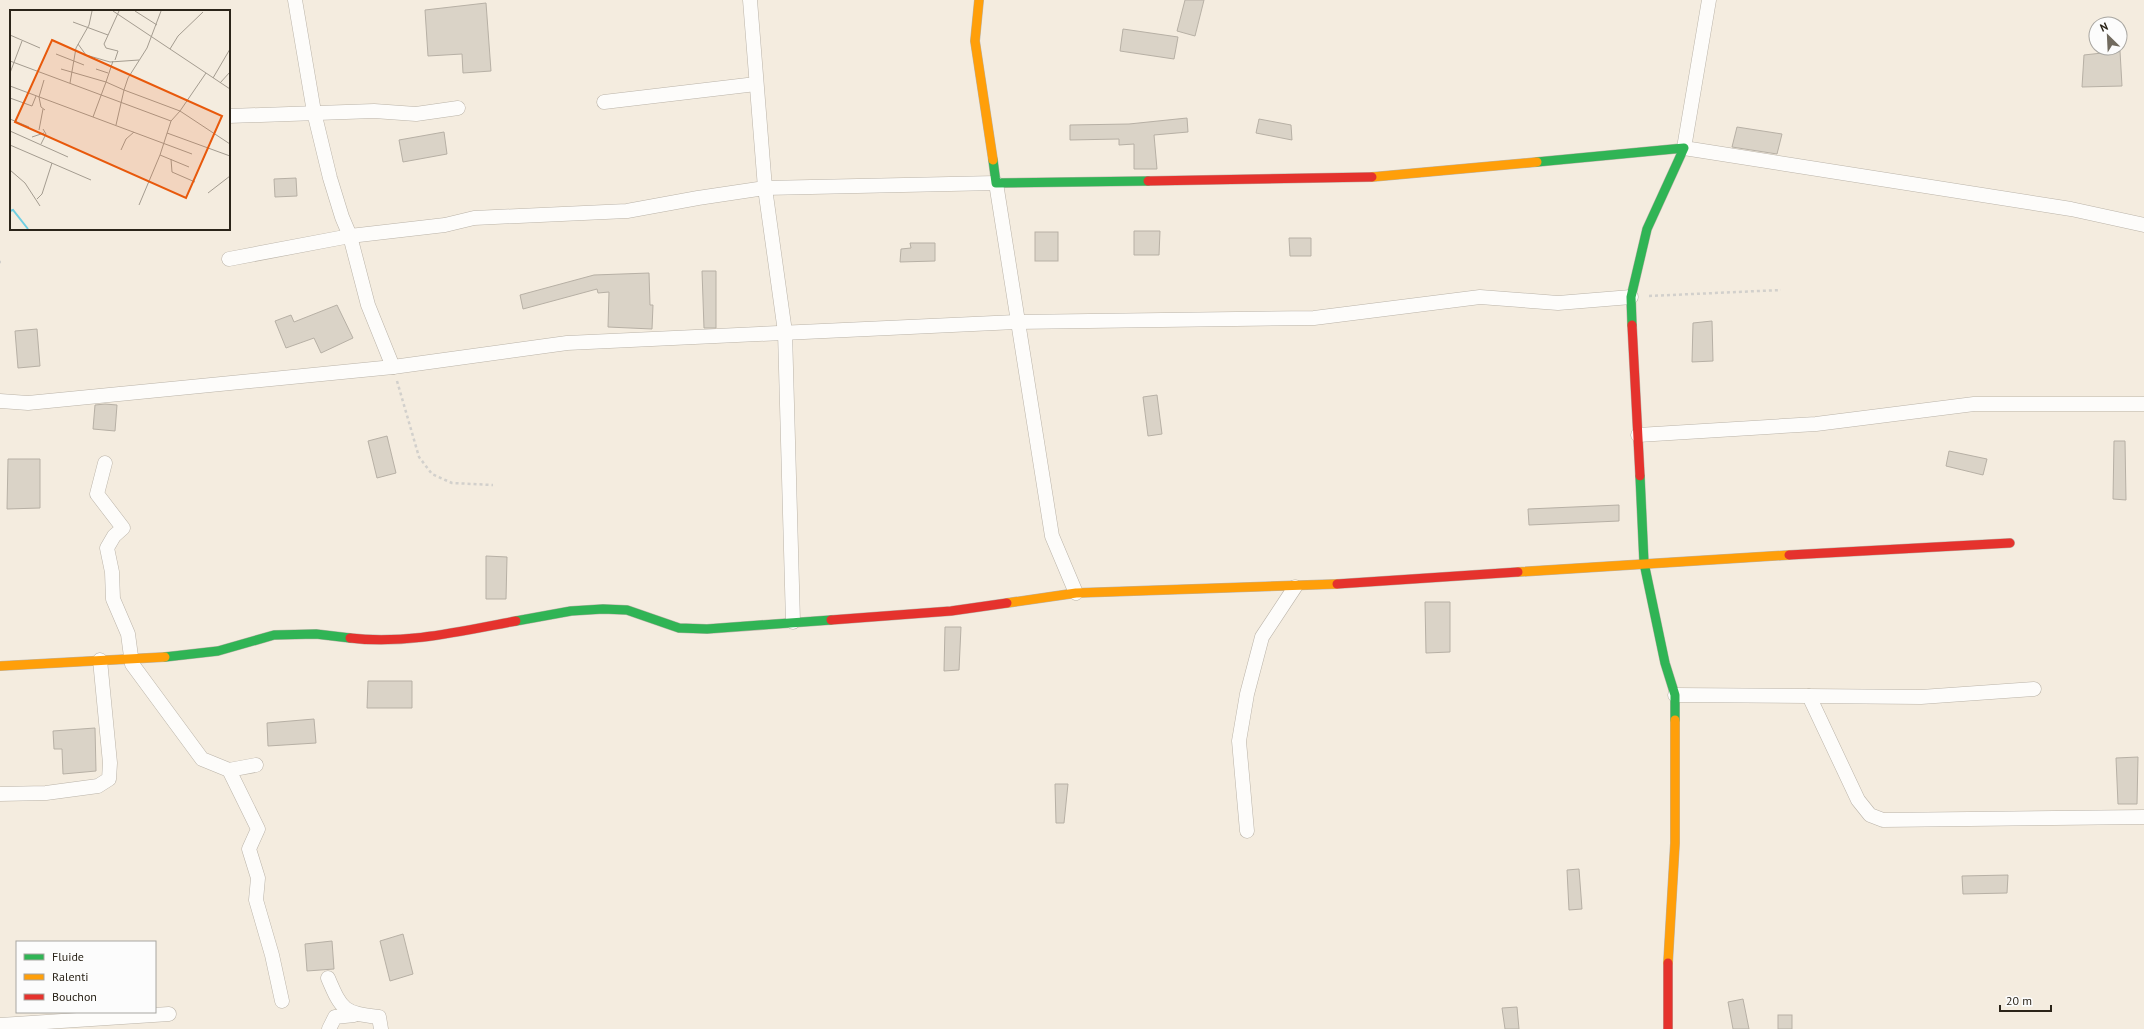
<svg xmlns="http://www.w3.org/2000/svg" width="2144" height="1029" font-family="'PT Sans',sans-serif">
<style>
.building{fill:#dad3c7;stroke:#b7b0a5}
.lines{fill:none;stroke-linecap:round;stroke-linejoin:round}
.street-casing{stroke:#bab3a8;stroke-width:15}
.fast-casing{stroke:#bab3a8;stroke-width:10}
.slow-casing{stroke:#bab3a8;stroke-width:10}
.jam-casing{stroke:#bab3a8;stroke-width:10}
.path{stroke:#d2d0cc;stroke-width:2.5;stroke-dasharray:3 3;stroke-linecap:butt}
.street{stroke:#fdfcfa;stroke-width:14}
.fast{stroke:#30b455;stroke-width:9}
.slow{stroke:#ff9f0a;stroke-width:9}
.jam{stroke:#e5322d;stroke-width:9}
.inset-river{fill:none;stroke:#70cfe2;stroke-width:2}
.inset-road{fill:none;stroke:#a49c90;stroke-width:1}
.view{fill:#e8590c;fill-opacity:0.15;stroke:#e8590c;stroke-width:2}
.inset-edge{fill:none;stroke:#2b2419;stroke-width:2}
</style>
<rect width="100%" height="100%" fill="#f4ecdf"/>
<!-- building -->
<g class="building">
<path d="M 1185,0 L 1204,0 L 1195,36 L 1177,31 Z"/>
<path d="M 486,3 L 491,71 L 463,73 L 462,54 L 428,56 L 425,10 Z"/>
<path d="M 1123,29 L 1178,37 L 1174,59 L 1120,51 Z"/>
<path d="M 2120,51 L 2122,86 L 2082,87 L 2084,55 Z"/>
<path d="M 1187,118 L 1188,132 L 1154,135 L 1157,169 L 1134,169 L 1134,144 L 1119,145 L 1119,139 L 1070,140 L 1070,125 L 1129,124 Z"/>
<path d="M 1259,119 L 1291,125 L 1292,140 L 1256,133 Z"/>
<path d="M 1737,127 L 1782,134 L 1777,154 L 1732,147 Z"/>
<path d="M 444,132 L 447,154 L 403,162 L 399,140 Z"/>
<path d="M 296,178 L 297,196 L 275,197 L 274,179 Z"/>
<path d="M 1134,231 L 1160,231 L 1159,255 L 1134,255 Z"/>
<rect x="1035" y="232" width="23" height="29"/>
<path d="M 1289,238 L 1311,238 L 1311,256 L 1290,256 Z"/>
<path d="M 910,243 L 935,243 L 935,261 L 900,262 L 901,249 L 911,248 Z"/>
<path d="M 702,271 L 716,271 L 716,328 L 704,328 Z"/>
<path d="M 649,273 L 650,305 L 653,305 L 652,329 L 608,327 L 609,292 L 598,293 L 597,289 L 523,309 L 520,295 L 594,275 Z"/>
<path d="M 337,305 L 353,338 L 321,353 L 314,338 L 286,348 L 275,321 L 291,315 L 294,322 Z"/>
<path d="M 1712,321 L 1713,361 L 1692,362 L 1693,323 Z"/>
<path d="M 37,329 L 40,366 L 18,368 L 15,331 Z"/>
<path d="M 1157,395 L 1162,434 L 1148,436 L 1143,397 Z"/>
<path d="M 105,404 L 117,405 L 115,431 L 93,429 L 95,405 Z"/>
<path d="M 387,436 L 396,473 L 377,478 L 368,441 Z"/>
<path d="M 2114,441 L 2125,441 L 2126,500 L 2113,499 Z"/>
<path d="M 1949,451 L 1987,459 L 1983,475 L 1946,466 Z"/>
<path d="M 8,459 L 40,459 L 40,508 L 7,509 Z"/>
<path d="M 1619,505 L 1619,521 L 1529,525 L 1528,509 Z"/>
<path d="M 486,556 L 507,557 L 506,599 L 486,599 Z"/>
<path d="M 1425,602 L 1450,602 L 1450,652 L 1426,653 Z"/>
<path d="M 945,627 L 961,627 L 959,670 L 944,671 Z"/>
<path d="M 368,681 L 412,681 L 412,708 L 367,708 Z"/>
<path d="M 314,719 L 316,743 L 268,746 L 267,723 Z"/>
<path d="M 95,728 L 96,771 L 63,774 L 62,749 L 54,749 L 53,731 Z"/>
<path d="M 2138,757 L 2137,804 L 2118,804 L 2116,758 Z"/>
<path d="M 1055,784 L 1068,784 L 1064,823 L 1056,823 Z"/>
<path d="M 1579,869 L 1582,909 L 1569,910 L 1567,870 Z"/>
<path d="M 2008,875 L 2007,893 L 1963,894 L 1962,876 Z"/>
<path d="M 403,934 L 413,974 L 390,981 L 380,941 Z"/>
<path d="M 332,941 L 334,969 L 307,971 L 305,944 Z"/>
<path d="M 1743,999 L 1749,1029 L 1733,1029 L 1728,1002 Z"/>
<path d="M 1517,1007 L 1519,1029 L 1505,1029 L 1502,1008 Z"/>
<rect x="1778" y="1015" width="14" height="14"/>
</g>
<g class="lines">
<!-- street casing -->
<g class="street-casing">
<g id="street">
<path d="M 295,0 L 314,112 L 330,178 L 342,217 L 350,236 L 368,305 L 393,367"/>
<path d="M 750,0 L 765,188 L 996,183 L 1052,536 L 1076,593"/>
<path d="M 1709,0 L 1684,148 L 2071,209 L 2144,225"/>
<path d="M 604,102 L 756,84"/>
<path d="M 229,116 L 374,111 L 416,114 L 458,108"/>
<path d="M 229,259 L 350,236 L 445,225 L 474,218 L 627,211 L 698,198 L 765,188 L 785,332 L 793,622"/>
<path d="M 0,401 L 28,403 L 393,367 L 567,343 L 1016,322 L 1314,318 L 1480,297 L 1558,303 L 1631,297"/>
<path d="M 1638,435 L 1816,424 L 1974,404 L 2144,404"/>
<path d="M 105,463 L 97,494 L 123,528 L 114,536 L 107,548 L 112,572 L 113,599 L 128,634 L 132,664 L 202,759 L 229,770 L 256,765"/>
<path d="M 1675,695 L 1921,697 L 2034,689"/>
<path d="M 1809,696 L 1858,800 L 1870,815 L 1883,820 L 2144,817"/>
<path d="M 229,770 L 258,829 L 249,849 L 258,878 L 256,900 L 272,955 L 282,1001"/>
<path d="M 0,794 L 46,793 L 98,786 L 109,779 L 110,763 L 100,660"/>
<path d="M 1247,831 L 1239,741 L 1247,694 L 1262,637 L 1295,587"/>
<path d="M 328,978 C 342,1011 344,1013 379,1017 L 381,1029"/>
<path d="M 0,1025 L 169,1014"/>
<path d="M 329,1029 L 335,1017 L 354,1015"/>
</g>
</g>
<!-- fast casing -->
<g class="fast-casing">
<g id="fast">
<path d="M 993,160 L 996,183 L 1148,181"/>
<path d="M 1537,162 L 1684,148 L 1647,229 L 1631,297 L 1632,325"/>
<path d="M 1640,476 L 1644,563 L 1665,663 L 1675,695 L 1675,720"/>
<path d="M 516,621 L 571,611 L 603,609 L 627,610 L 679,628 L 707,629 L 831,620"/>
<path d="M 165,657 L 218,651 L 274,635 L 316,634 L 350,638"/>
</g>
</g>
<!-- slow casing -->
<g class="slow-casing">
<g id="slow">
<path d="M 979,0 L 975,41 L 993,160"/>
<path d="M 1372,177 L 1537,162"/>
<path d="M 1518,572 L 1789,555"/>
<path d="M 1007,603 L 1076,593 L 1337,584"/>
<path d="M 0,666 L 165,657"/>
<path d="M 1668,963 L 1675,843 L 1675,720"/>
</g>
</g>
<!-- jam casing -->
<g class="jam-casing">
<g id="jam">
<path d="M 1148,181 L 1372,177"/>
<path d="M 1632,325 L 1640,476"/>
<path d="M 1789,555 L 2010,543"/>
<path d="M 1337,584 L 1518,572"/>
<path d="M 831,620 L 951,611 L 1007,603"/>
<path d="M 350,638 C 405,645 462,631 516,621"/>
<path d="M 1668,963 L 1668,1029"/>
</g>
</g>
<!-- path -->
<g class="path">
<path d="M 0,262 L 1,262"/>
<path d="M 1649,296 L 1781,290"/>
<path d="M 397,381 L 419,457 L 432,474 L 452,483 L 493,485"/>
</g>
<!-- street -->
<use href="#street" class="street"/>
<!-- fast -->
<use href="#fast" class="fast"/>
<!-- slow -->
<use href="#slow" class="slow"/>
<!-- jam -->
<use href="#jam" class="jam"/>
</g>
<!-- overview -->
<g transform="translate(10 10)">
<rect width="220" height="220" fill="#f4ecdf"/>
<path class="inset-river" d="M 0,201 L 3,200 L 18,219"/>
<path class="inset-road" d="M 103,1 L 220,79M 125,1 L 147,15M 63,12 L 98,25M 0,25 L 30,38M 68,34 L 76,45 L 100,52 L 129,50M 160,39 L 168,26 L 193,2M 46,44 L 74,55M 105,50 L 108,41 L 96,38 L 94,34 L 109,1M 0,51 L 161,111M 103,51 L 96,72 L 114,80 L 106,115M 51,59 L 96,72 L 83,107M 86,59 L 98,63M 0,63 L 12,31M 196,63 L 170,101 L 220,134M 203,68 L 220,39M 34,70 L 29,87 L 31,97 L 35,100M 60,73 L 66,38 L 79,15 L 82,1M 210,73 L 220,62M 0,76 L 182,144M 0,88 L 22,96 L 26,86M 0,109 L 19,117M 29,120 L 33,99M 0,121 L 58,147M 157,123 L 220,146M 22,127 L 34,123M 31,134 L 36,124 L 33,119M 0,135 L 81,170M 111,140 L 116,129 L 124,122M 150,145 L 179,157M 161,149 L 162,162 L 185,172M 0,160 L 15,173 L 30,196M 198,183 L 220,166M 27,189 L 32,184 L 42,153M 129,195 L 150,145 L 161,111 L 170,101 L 114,80 L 118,68 L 137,38 L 151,1"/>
<path class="view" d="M 42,30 L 212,106 L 176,188 L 5,112 Z"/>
<rect width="220" height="220" class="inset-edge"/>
</g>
<!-- legend -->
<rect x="16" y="941" width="140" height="72" fill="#fcfcfc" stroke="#a8a6a1"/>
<rect x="24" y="954" width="20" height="6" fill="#30b455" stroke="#a8a6a1"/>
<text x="52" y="961" font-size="12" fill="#2b2419">Fluide</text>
<rect x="24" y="974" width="20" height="6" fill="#ff9f0a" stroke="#a8a6a1"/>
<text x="52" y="981" font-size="12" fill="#2b2419">Ralenti</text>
<rect x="24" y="994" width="20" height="6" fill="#e5322d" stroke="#a8a6a1"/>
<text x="52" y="1001" font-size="12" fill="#2b2419">Bouchon</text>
<!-- north arrow -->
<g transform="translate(2108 36) rotate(336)"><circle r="19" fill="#fcfcfc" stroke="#a8a6a1"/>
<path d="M0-3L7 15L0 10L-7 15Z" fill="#716a5e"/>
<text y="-6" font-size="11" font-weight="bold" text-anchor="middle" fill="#2b2419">N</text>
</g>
<!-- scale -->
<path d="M2000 1005v6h51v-6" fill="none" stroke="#2b2419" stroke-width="2"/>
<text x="2006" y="1005" font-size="12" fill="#2b2419" stroke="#fcfcfc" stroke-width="3" paint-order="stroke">20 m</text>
</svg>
